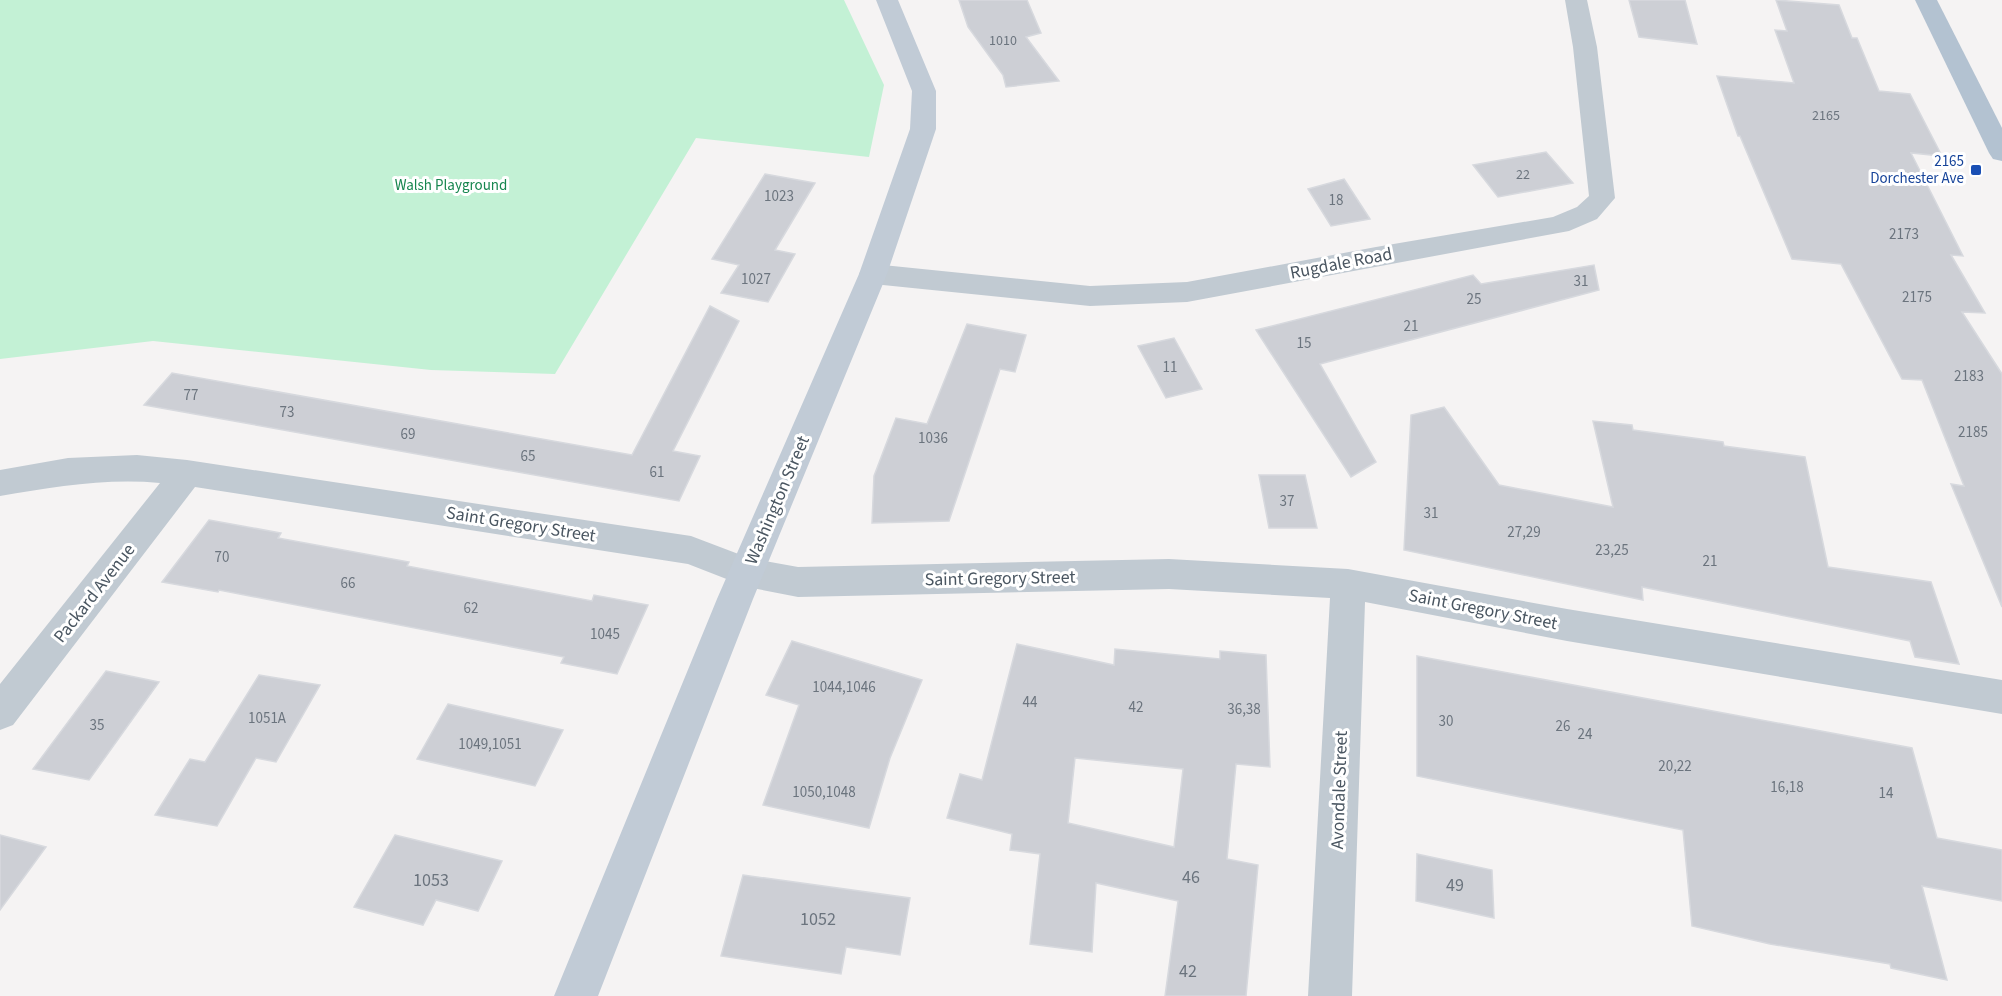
<svg xmlns="http://www.w3.org/2000/svg" width="2002" height="996" font-family="'Source Sans 3',sans-serif">
<style>
.green{fill:#c3f1d5}
.building{fill:#cdcfd5;stroke:#d7d9de;stroke-width:1.5;fill-rule:evenodd}
.lines{fill:none;stroke-linecap:round;stroke-linejoin:round}
.minor{fill:#c1cad2;fill-rule:evenodd}
.secondary{fill:#c1cbd6;fill-rule:evenodd}
.primary{fill:#b3c2d1;fill-rule:evenodd}
.transit-dot{fill:#1a4fb4;stroke:#fff;stroke-width:2}
.labels{text-anchor:middle;stroke-width:6;stroke-linejoin:round;paint-order:stroke}
.far-number-label{font-size:14px;fill:#6b747e}
.far-transit-label{font-size:15px;fill:#164399;stroke:#fff;text-anchor:end}
.far-park-label{font-size:15px;fill:#17864f;stroke:#fff}
.number-label{font-size:15px;fill:#6b747e}
.street-label{font-size:18px;fill:#4a5661;stroke:#fff}
.near-number-label{font-size:18px;fill:#6b747e}
</style>
<rect width="100%" height="100%" fill="#f5f3f3"/>
<!-- green -->
<path class="green" d="M 0,0 L 844,0 L 884,85 L 869,157 L 696,138 L 555,374 L 431,370 L 153,341 L 0,359 Z"/>
<!-- building -->
<g class="building">
<path d="M 959,0 L 1027,0 L 1041,33 L 1026,37 L 1059,81 L 1006,87 L 1003,75 L 968,27 Z"/>
<path d="M 1629,0 L 1685,0 L 1697,44 L 1639,37 Z"/>
<path d="M 1776,0 L 1839,5 L 1852,38 L 1857,38 L 1879,91 L 1910,94 L 1942,156 L 1911,153 L 1963,256 L 1951,255 L 1985,313 L 1962,312 L 2002,374 L 2002,607 L 1951,484 L 1964,486 L 1922,380 L 1902,379 L 1841,264 L 1792,259 L 1740,136 L 1738,136 L 1717,76 L 1794,83 L 1775,30 L 1787,31 Z"/>
<path d="M 1546,152 L 1573,183 L 1498,197 L 1473,165 Z"/>
<path d="M 765,174 L 815,183 L 775,250 L 795,254 L 768,302 L 721,293 L 739,265 L 712,259 Z"/>
<path d="M 1344,179 L 1370,219 L 1331,226 L 1308,189 Z"/>
<path d="M 1594,265 L 1599,290 L 1320,364 L 1376,462 L 1351,477 L 1256,330 L 1473,275 L 1481,284 Z"/>
<path d="M 710,306 L 739,321 L 673,451 L 700,456 L 679,501 L 144,405 L 172,373 L 632,455 Z"/>
<path d="M 967,324 L 1026,335 L 1015,372 L 1000,369 L 949,521 L 872,523 L 874,476 L 896,418 L 927,424 Z"/>
<path d="M 1174,338 L 1202,389 L 1166,398 L 1138,346 Z"/>
<path d="M 1444,407 L 1499,485 L 1613,507 L 1593,421 L 1632,425 L 1633,430 L 1723,442 L 1724,446 L 1805,457 L 1828,567 L 1931,582 L 1959,664 L 1915,657 L 1910,641 L 1642,587 L 1643,600 L 1404,550 L 1411,415 Z"/>
<path d="M 1259,475 L 1305,475 L 1317,528 L 1269,528 Z"/>
<path d="M 209,520 L 281,533 L 278,538 L 409,562 L 407,566 L 592,601 L 594,595 L 648,605 L 617,674 L 561,663 L 564,657 L 219,590 L 218,592 L 162,582 Z"/>
<path d="M 792,641 L 922,680 L 890,758 L 869,828 L 763,805 L 799,705 L 766,695 Z"/>
<path d="M 1017,644 L 1114,665 L 1115,649 L 1220,659 L 1220,651 L 1266,655 L 1270,767 L 1236,764 L 1227,859 L 1258,865 L 1246,996 L 1165,996 L 1178,901 L 1096,883 L 1092,952 L 1030,944 L 1040,854 L 1010,850 L 1012,834 L 947,818 L 960,774 L 982,780 ZM 1075,758 L 1183,769 L 1174,847 L 1068,823 Z"/>
<path d="M 1417,656 L 1912,748 L 1937,838 L 2002,850 L 2002,901 L 1922,886 L 1947,980 L 1891,968 L 1890,964 L 1770,944 L 1692,926 L 1683,830 L 1417,776 Z"/>
<path d="M 106,671 L 159,682 L 89,780 L 33,769 Z"/>
<path d="M 259,675 L 320,685 L 276,762 L 256,758 L 217,826 L 155,815 L 190,759 L 205,762 Z"/>
<path d="M 448,704 L 563,730 L 535,786 L 417,759 Z"/>
<path d="M 0,835 L 46,847 L 0,910 Z"/>
<path d="M 395,835 L 502,861 L 478,911 L 436,900 L 423,925 L 354,907 Z"/>
<path d="M 1417,854 L 1492,870 L 1494,918 L 1416,901 Z"/>
<path d="M 743,875 L 910,898 L 900,955 L 846,947 L 841,974 L 721,956 Z"/>
</g>
<g class="lines">
<!-- minor -->
<g class="minor">
<path d="M 1565,0 L 1587,0 L 1597,47 L 1615,198 L 1597,219 L 1569,231 L 1187,302 L 1090,306 L 873,284 L 863,281 L 859,274 L 863,267 L 873,264 L 1090,286 L 1187,282 L 1376,247 L 1553,217 L 1577,207 L 1589,196 L 1573,47 Z"/>
<path d="M 137,455 L 187,460 L 691,536 L 749,558 L 798,567 L 1169,559 L 1348,569 L 1567,609 L 2002,680 L 2002,714 L 1567,641 L 1365,602 L 1352,996 L 1308,996 L 1330,598 L 1169,589 L 798,597 L 747,587 L 688,564 L 195,487 L 13,725 L 0,730 L 0,684 L 160,483 C 106,478 53,487 0,496 L 0,470 L 68,458 Z"/>
</g>
<!-- secondary -->
<path class="secondary" d="M 876,0 L 898,0 L 936,91 L 936,129 L 887,274 L 753,599 L 598,996 L 554,996 L 717,599 L 859,274 L 910,129 L 912,91 Z"/>
<!-- primary -->
<path class="primary" d="M 1915,0 L 1937,0 L 2002,128 L 2002,161 L 1993,159 L 1989,153 Z"/>
</g>
<!-- markers -->
<rect class="transit-dot" x="1970" y="164" width="12" height="12" rx="3"/>
<g class="labels">
<!-- far-number labels -->
<g class="far-number-label">
<text x="1003" y="45">1010</text>
<text x="1826" y="120">2165</text>
<text x="1523" y="179">22</text>
</g>
<!-- far-transit labels -->
<g class="far-transit-label">
<text x="1964" y="166">2165<tspan x="1964" dy="17">Dorchester Ave</tspan></text>
</g>
<!-- far-park labels -->
<g class="far-park-label">
<text x="451" y="190">Walsh Playground</text>
</g>
<!-- number labels -->
<g class="number-label">
<text x="779" y="201">1023</text>
<text x="1336" y="205">18</text>
<text x="1904" y="239">2173</text>
<text x="756" y="284">1027</text>
<text x="1581" y="286">31</text>
<text x="1917" y="302">2175</text>
<text x="1474" y="304">25</text>
<text x="1411" y="331">21</text>
<text x="1304" y="348">15</text>
<text x="1170" y="372">11</text>
<text x="1969" y="381">2183</text>
<text x="191" y="400">77</text>
<text x="287" y="417">73</text>
<text x="1973" y="437">2185</text>
<text x="408" y="439">69</text>
<text x="933" y="443">1036</text>
<text x="528" y="461">65</text>
<text x="657" y="477">61</text>
<text x="1287" y="506">37</text>
<text x="1431" y="518">31</text>
<text x="1524" y="537">27,29</text>
<text x="1612" y="555">23,25</text>
<text x="222" y="562">70</text>
<text x="1710" y="566">21</text>
<text x="348" y="588">66</text>
<text x="471" y="613">62</text>
<text x="605" y="639">1045</text>
<text x="844" y="692">1044,1046</text>
<text x="1030" y="707">44</text>
<text x="1136" y="712">42</text>
<text x="1244" y="714">36,38</text>
<text x="267" y="723">1051A</text>
<text x="1446" y="726">30</text>
<text x="97" y="730">35</text>
<text x="1563" y="731">26</text>
<text x="1585" y="739">24</text>
<text x="490" y="749">1049,1051</text>
<text x="1675" y="771">20,22</text>
<text x="1787" y="792">16,18</text>
<text x="824" y="797">1050,1048</text>
<text x="1886" y="798">14</text>
</g>
<!-- street labels -->
<g class="street-label">
<text transform="translate(1341 263) rotate(-11)" y="6">Rugdale Road</text>
<text transform="translate(777 500) rotate(-67)" y="6">Washington Street</text>
<text transform="translate(521 524) rotate(9)" y="6">Saint Gregory Street</text>
<text transform="translate(1000 578) rotate(-1)" y="6">Saint Gregory Street</text>
<text transform="translate(94 593) rotate(-52)" y="6">Packard Avenue</text>
<text transform="translate(1483 609) rotate(11)" y="6">Saint Gregory Street</text>
<text transform="translate(1339 790) rotate(-88)" y="6">Avondale Street</text>
</g>
<!-- near-number labels -->
<g class="near-number-label">
<text x="1191" y="883">46</text>
<text x="431" y="886">1053</text>
<text x="1455" y="891">49</text>
<text x="818" y="925">1052</text>
<text x="1188" y="977">42</text>
</g>
</g>
</svg>
